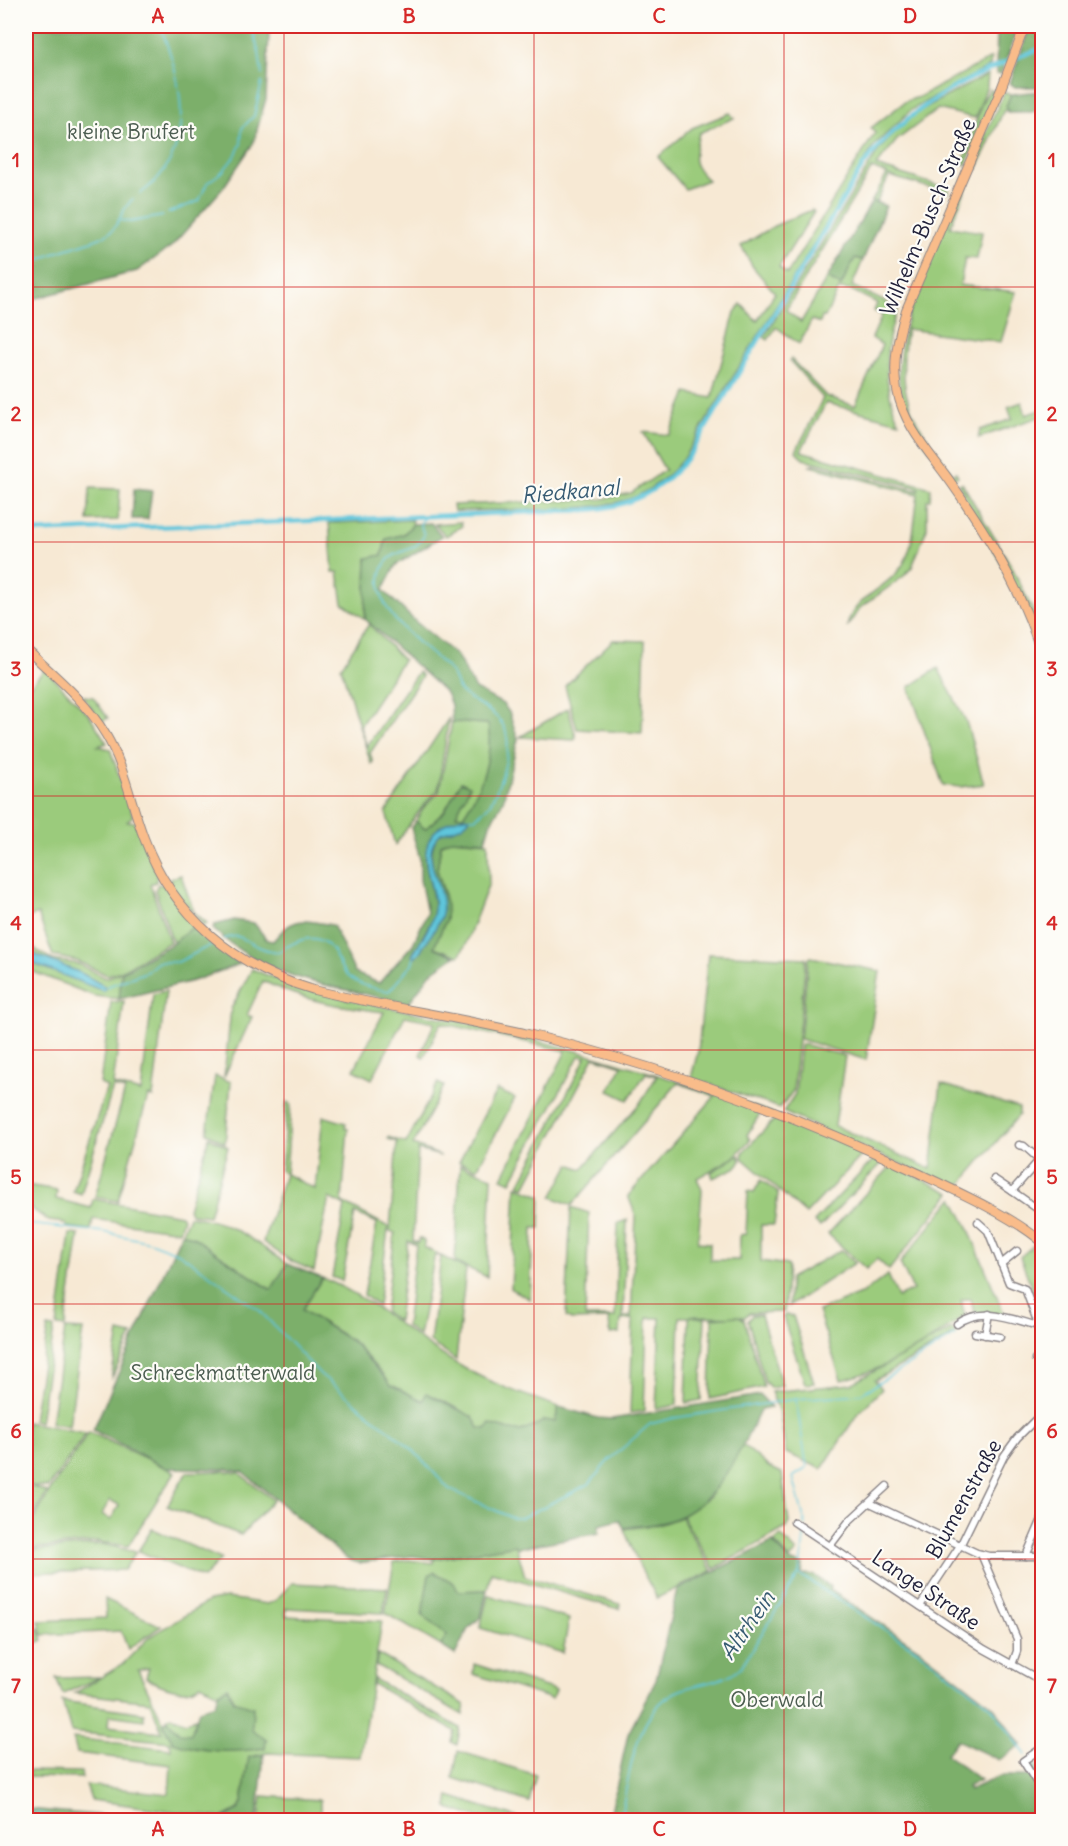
<svg xmlns="http://www.w3.org/2000/svg" width="1068" height="1846" font-family="Delius,sans-serif">
<style>
.green{fill:#9bcb7b;stroke:#5e765b;stroke-width:1.5;fill-rule:evenodd}
.forest{fill:#7caf6b;stroke:#4f6853;stroke-width:1.5;fill-rule:evenodd}
.water{fill:#5fc6dc;stroke:#40748c;stroke-width:1.5}
.lines{fill:none;stroke-linecap:round;stroke-linejoin:round}
.stream{stroke:#5fc6dc;stroke-width:1.5}
.canal{stroke:#5fc6dc;stroke-width:4.5}
.minor-casing{stroke:#8c8688;stroke-width:9}
.major-casing{stroke:#8c8688;stroke-width:10}
.minor{stroke:#fff;stroke-width:6}
.major{stroke:#f9bc8a;stroke-width:8}
.grid{fill:none;stroke:#d62828;stroke-width:1.5;stroke-opacity:0.55}
.labels{text-anchor:middle;stroke-width:4.5;stroke-linejoin:round;paint-order:stroke}
.park-label{font-size:21px;fill:#4c5d51;stroke:#fdfcf7}
.street-label{font-size:21px;fill:#22223b;stroke:#fdfcf7}
.water-label{font-size:22px;font-style:italic;fill:#375b73;stroke:#fdfcf7}
.neatline{fill:none;stroke:#d62828;stroke-width:2}
.grid-label{font-size:20px;text-anchor:middle;font-weight:bold;fill:#d62828}
</style>
<rect width="100%" height="100%" fill="#fdfcf7"/>
<filter id="ink" filterUnits="userSpaceOnUse"><feTurbulence type="fractalNoise" baseFrequency=".0167" numOctaves="2"/><feDisplacementMap in="SourceGraphic" scale="12" xChannelSelector="R" yChannelSelector="G"/><feConvolveMatrix kernelMatrix="1 2 1 2 8 2 1 2 1" color-interpolation-filters="sRGB"/></filter>
<filter id="wash" filterUnits="userSpaceOnUse"><feTurbulence type="fractalNoise" baseFrequency=".008" numOctaves="4" result="noise"/><feDisplacementMap in="SourceGraphic" scale="24" xChannelSelector="R" yChannelSelector="G"/><feGaussianBlur stdDeviation="1.35" result="paint"/><feColorMatrix in="noise" values="0 0 0 0 0 0 0 0 0 0 0 0 0 0 0 0 0 1.4 0 .05"/><feComposite in="paint" operator="in"/></filter>
<g filter="url(#wash)">
<rect width="100%" height="100%" fill="#f7e9d4"/>
<!-- green -->
<g class="green">
<path d="M 991,58 L 990,66 L 911,110 L 874,146 L 683,459 C 671,474 655,487 637,496 C 596,514 502,509 454,511 L 453,505 L 603,499 L 631,493 L 665,470 L 643,432 L 669,435 L 687,393 L 712,398 L 735,312 L 741,304 L 757,321 L 775,293 L 753,267 L 741,246 L 774,226 L 812,210 L 814,212 L 779,267 L 787,274 L 875,133 L 871,128 L 906,101 L 919,97 Z"/>
<path d="M 988,74 L 987,86 L 975,118 L 938,109 L 897,140 L 876,166 L 949,189 L 948,193 L 889,176 L 876,203 L 872,201 L 887,174 L 872,168 L 786,310 L 801,322 L 827,278 L 841,286 L 855,258 L 863,260 L 852,286 L 898,308 C 883,346 882,384 899,422 L 826,403 L 801,451 L 931,488 L 930,499 L 927,500 L 927,528 L 912,567 L 904,576 L 860,608 L 847,627 C 851,599 884,590 899,570 C 915,551 914,518 918,494 L 810,466 L 813,464 L 918,491 L 919,488 L 803,459 L 796,451 L 823,398 L 790,361 L 791,359 L 826,396 L 855,406 L 882,345 L 872,338 L 882,315 L 874,311 L 877,303 L 851,290 L 839,289 L 825,317 L 822,317 L 820,323 L 812,320 L 799,344 L 776,327 L 768,340 L 764,337 L 878,151 L 903,123 L 921,110 Z"/>
<path d="M 990,89 L 996,93 L 966,165 L 963,163 L 982,102 Z"/>
<path d="M 1004,93 L 1011,94 L 1006,106 L 1008,112 L 1004,110 L 977,169 L 973,163 Z"/>
<path d="M 730,113 L 734,118 L 699,133 C 694,156 689,163 708,180 L 685,189 L 658,157 L 692,128 Z"/>
<path d="M 974,170 L 950,227 L 982,232 L 977,259 L 965,258 L 960,285 L 1016,292 L 1001,342 L 907,329 C 895,401 913,418 953,474 L 956,472 L 958,476 L 953,479 C 934,455 912,431 903,402 C 882,339 944,231 969,172 Z"/>
<path d="M 1022,402 L 1026,415 L 1042,409 L 1042,416 L 978,438 L 980,430 L 1012,419 L 1008,407 Z"/>
<path d="M 962,483 L 1012,567 L 1037,619 L 1032,619 L 958,484 Z"/>
<path d="M 90,488 L 120,489 L 118,520 L 88,521 Z"/>
<path d="M 412,520 L 413,524 L 404,534 L 386,539 L 382,555 L 367,559 L 365,619 L 343,603 L 338,572 L 333,572 L 329,523 Z"/>
<path d="M 461,522 L 462,526 L 446,536 L 435,524 Z"/>
<path d="M 369,624 L 403,660 L 360,726 L 367,746 L 418,672 L 422,676 L 370,753 L 373,762 L 371,764 L 341,667 Z"/>
<path d="M 613,640 L 645,641 L 642,733 L 577,729 L 565,686 Z"/>
<path d="M 938,668 L 966,721 L 984,784 L 960,787 L 943,785 L 909,687 Z"/>
<path d="M 45,669 L 90,716 L 107,743 L 98,746 L 110,749 L 133,816 L 127,821 L 135,822 L 157,874 L 156,882 L 150,884 L 170,942 L 121,971 L 107,975 L 77,961 L 53,956 L 38,914 L 26,918 L 26,690 Z"/>
<path d="M 83,696 L 93,697 L 108,718 L 101,722 Z"/>
<path d="M 568,708 L 576,737 L 574,740 L 520,737 Z"/>
<path d="M 449,718 L 438,790 L 423,806 L 395,845 L 386,812 Z"/>
<path d="M 452,722 L 489,724 C 493,757 481,789 463,816 L 455,815 L 462,782 L 444,812 L 425,829 L 416,821 L 424,807 L 439,792 Z"/>
<path d="M 451,839 L 488,842 L 489,883 L 465,946 L 459,956 L 434,947 L 446,920 L 444,892 L 437,870 L 441,844 Z"/>
<path d="M 181,875 L 194,912 L 207,923 L 204,926 L 170,885 L 170,879 Z"/>
<path d="M 158,884 L 164,885 L 195,925 L 173,943 L 155,890 Z"/>
<path d="M 26,944 L 53,960 L 78,964 L 106,978 L 122,972 L 119,999 L 94,996 L 26,969 Z"/>
<path d="M 708,954 L 806,958 L 793,1091 L 780,1108 L 691,1078 L 698,1051 Z"/>
<path d="M 811,957 L 880,971 L 866,1060 L 800,1039 L 808,959 Z"/>
<path d="M 252,969 C 325,1001 407,1009 485,1027 C 583,1050 678,1080 773,1113 L 772,1117 L 761,1112 L 747,1135 L 750,1140 L 733,1158 L 697,1178 L 702,1190 L 698,1242 L 710,1243 L 710,1260 L 739,1260 L 740,1235 L 746,1234 L 748,1191 L 754,1192 L 761,1180 L 778,1193 L 774,1225 L 761,1225 L 761,1261 L 787,1265 L 788,1267 L 784,1312 L 749,1313 L 745,1317 L 689,1316 L 705,1318 L 701,1400 L 686,1403 L 689,1317 L 680,1317 L 677,1405 L 656,1409 L 660,1318 L 647,1318 L 644,1411 L 630,1413 L 633,1319 L 621,1320 L 620,1333 L 610,1334 L 609,1319 L 571,1320 L 566,1317 L 571,1207 L 589,1213 L 585,1317 L 615,1317 L 618,1223 L 627,1220 L 623,1317 L 631,1317 L 636,1216 L 628,1196 L 715,1096 L 678,1083 L 572,1205 L 552,1197 L 570,1164 L 582,1169 L 640,1103 L 657,1076 L 646,1073 L 628,1100 L 609,1091 L 622,1066 L 594,1057 L 525,1187 L 519,1185 L 586,1057 L 579,1056 L 511,1182 L 502,1178 L 566,1051 L 441,1023 L 424,1057 L 420,1055 L 435,1022 L 405,1016 L 372,1079 L 354,1070 L 384,1012 C 339,1006 305,1002 263,981 L 247,1015 L 252,1017 L 224,1077 L 231,1009 Z"/>
<path d="M 166,991 L 153,1097 L 148,1096 L 118,1201 L 95,1197 L 125,1090 L 113,1087 L 81,1194 L 73,1191 L 107,1087 L 100,1084 L 111,1002 L 124,1001 L 113,1085 L 141,1092 L 153,994 Z"/>
<path d="M 802,1044 L 845,1056 L 835,1126 L 931,1169 L 941,1084 L 1019,1108 L 1019,1115 L 957,1189 L 783,1112 L 795,1094 L 800,1046 Z"/>
<path d="M 215,1076 L 231,1082 L 225,1143 L 207,1133 Z"/>
<path d="M 438,1083 L 444,1086 L 413,1145 L 441,1156 L 418,1150 L 413,1241 L 418,1243 L 419,1238 L 424,1241 L 424,1247 L 466,1269 L 456,1360 L 430,1342 L 441,1257 L 435,1254 L 419,1336 L 406,1326 L 416,1245 L 408,1241 L 398,1321 L 385,1312 L 395,1233 L 388,1230 L 378,1306 L 364,1295 L 377,1223 L 355,1213 L 342,1281 L 332,1277 L 345,1206 L 329,1198 L 314,1271 L 291,1261 L 263,1242 L 285,1174 L 281,1171 L 287,1102 L 291,1104 L 286,1174 L 315,1189 L 323,1116 L 346,1123 L 345,1128 L 348,1129 L 342,1202 L 390,1228 L 397,1142 L 388,1139 L 388,1137 L 406,1143 Z"/>
<path d="M 497,1090 L 515,1098 L 477,1169 L 459,1162 Z"/>
<path d="M 778,1116 L 866,1152 L 951,1193 L 889,1270 L 877,1259 L 866,1269 L 828,1234 L 891,1166 L 883,1162 L 820,1227 L 814,1222 L 875,1158 L 864,1153 L 806,1214 L 742,1158 L 743,1152 Z"/>
<path d="M 209,1137 L 228,1147 L 209,1216 L 192,1214 L 188,1209 Z"/>
<path d="M 739,1155 L 741,1161 L 735,1168 L 713,1178 L 711,1172 Z"/>
<path d="M 460,1165 L 492,1177 L 487,1277 L 455,1262 Z"/>
<path d="M 26,1185 L 57,1190 L 56,1199 L 91,1208 L 93,1199 L 181,1215 L 183,1218 L 179,1231 L 93,1219 L 91,1230 L 66,1227 L 66,1223 L 49,1221 L 29,1207 L 29,1203 L 26,1202 Z"/>
<path d="M 516,1186 L 541,1196 L 540,1228 L 533,1228 L 530,1299 L 511,1289 Z"/>
<path d="M 953,1198 L 967,1225 L 1005,1316 L 975,1313 L 970,1298 L 961,1300 L 965,1316 C 929,1342 885,1371 841,1380 L 818,1311 L 863,1293 L 888,1275 L 898,1297 L 913,1290 L 900,1263 Z"/>
<path d="M 189,1216 C 234,1222 251,1239 287,1264 L 272,1290 L 193,1237 L 182,1232 Z"/>
<path d="M 70,1234 L 79,1235 L 65,1327 L 57,1326 Z"/>
<path d="M 1035,1244 L 1042,1251 L 1042,1322 L 1040,1316 L 1042,1314 L 1020,1257 Z"/>
<path d="M 841,1250 L 855,1263 L 789,1306 L 790,1278 Z"/>
<path d="M 322,1278 C 371,1297 411,1337 457,1364 C 489,1383 524,1395 559,1407 L 555,1422 L 544,1420 C 522,1436 515,1432 490,1424 L 487,1429 L 479,1428 C 468,1410 445,1403 427,1394 L 423,1401 L 391,1385 L 353,1341 L 302,1310 Z"/>
<path d="M 752,1315 L 761,1315 L 782,1386 L 771,1388 L 765,1382 L 748,1321 Z"/>
<path d="M 785,1315 L 793,1316 L 814,1383 L 805,1384 L 783,1317 Z"/>
<path d="M 738,1316 L 744,1319 L 764,1387 L 710,1399 L 712,1318 Z"/>
<path d="M 48,1327 L 54,1328 L 40,1422 L 33,1420 Z"/>
<path d="M 65,1329 L 83,1330 L 69,1426 L 51,1423 Z"/>
<path d="M 952,1329 L 956,1334 L 875,1380 L 882,1389 L 856,1416 L 822,1469 L 786,1453 L 780,1415 L 771,1392 L 851,1384 Z"/>
<path d="M 119,1332 L 132,1335 L 111,1380 Z"/>
<path d="M 26,1422 L 86,1433 L 49,1487 L 30,1486 L 47,1492 L 26,1530 Z"/>
<path d="M 89,1432 L 175,1472 L 128,1546 L 98,1542 L 26,1549 L 26,1534 L 51,1489 ZM 110,1500 L 119,1505 L 111,1520 L 102,1514 Z"/>
<path d="M 743,1445 L 769,1467 L 782,1473 L 789,1523 L 786,1528 L 714,1569 L 682,1516 L 710,1496 Z"/>
<path d="M 222,1471 L 239,1473 L 273,1500 L 241,1535 L 167,1506 L 187,1472 Z"/>
<path d="M 681,1517 L 712,1571 L 657,1598 L 639,1565 L 624,1529 L 661,1524 Z"/>
<path d="M 152,1529 L 221,1559 L 203,1578 L 138,1551 Z"/>
<path d="M 781,1536 L 797,1552 L 790,1559 L 774,1542 Z"/>
<path d="M 103,1544 L 136,1552 L 124,1570 L 26,1573 L 26,1551 Z"/>
<path d="M 516,1545 L 525,1576 L 620,1604 L 619,1609 L 491,1572 L 487,1590 L 458,1591 L 447,1635 L 441,1646 L 385,1613 L 394,1562 L 409,1560 L 433,1563 L 434,1559 Z"/>
<path d="M 292,1583 L 387,1588 L 383,1613 L 286,1608 L 286,1616 L 382,1621 L 360,1757 L 267,1753 L 249,1757 L 242,1803 L 239,1809 L 222,1818 L 91,1800 L 86,1785 L 169,1794 L 171,1765 L 77,1753 L 73,1738 L 171,1749 L 170,1742 L 71,1732 L 62,1701 L 144,1713 L 144,1720 L 109,1715 L 108,1726 L 162,1732 L 150,1702 L 75,1693 L 123,1664 L 149,1637 L 209,1601 L 227,1598 L 268,1604 L 276,1600 ZM 149,1668 L 146,1677 C 160,1686 185,1697 200,1684 L 218,1693 L 227,1687 L 252,1730 L 266,1740 L 173,1742 L 138,1670 Z"/>
<path d="M 488,1595 L 569,1619 L 563,1653 L 480,1628 Z"/>
<path d="M 105,1599 L 161,1626 L 128,1649 L 121,1631 L 43,1635 L 39,1621 L 106,1618 Z"/>
<path d="M 39,1628 L 43,1640 L 26,1648 L 26,1634 Z"/>
<path d="M 378,1654 L 465,1705 L 463,1715 L 376,1665 Z"/>
<path d="M 474,1664 L 555,1690 L 552,1699 L 473,1674 Z"/>
<path d="M 100,1677 L 63,1694 L 56,1678 Z"/>
<path d="M 374,1679 L 460,1728 L 457,1745 L 452,1742 L 455,1731 L 373,1684 Z"/>
<path d="M 171,1716 L 186,1722 L 198,1717 L 191,1734 L 179,1734 L 167,1719 Z"/>
<path d="M 458,1751 L 536,1775 L 529,1802 L 453,1778 Z"/>
<path d="M 1031,1759 L 1042,1774 L 1042,1788 L 1026,1761 Z"/>
<path d="M 26,1771 L 81,1772 L 82,1778 L 26,1777 Z"/>
<path d="M 262,1796 L 320,1800 L 320,1813 L 351,1816 L 351,1820 L 259,1820 Z"/>
<path d="M 449,1796 L 525,1820 L 488,1820 L 447,1808 Z"/>
</g>
<!-- forest -->
<g class="forest">
<path d="M 26,26 L 268,26 L 269,33 L 266,99 L 253,144 L 223,188 L 172,246 L 137,271 L 26,301 Z"/>
<path d="M 997,26 L 1019,26 L 1001,74 L 996,74 Z"/>
<path d="M 1030,26 L 1042,26 L 1042,87 L 1015,87 L 1010,83 Z"/>
<path d="M 1042,91 L 1042,108 L 1032,112 L 1008,112 L 1006,106 L 1011,94 Z"/>
<path d="M 872,201 L 886,206 L 863,260 L 855,258 L 841,286 L 827,278 Z"/>
<path d="M 134,489 L 152,491 L 148,519 L 132,519 Z"/>
<path d="M 431,523 L 442,536 L 396,565 L 383,590 L 416,622 L 457,656 L 475,689 L 503,704 L 509,712 L 518,739 L 503,801 L 490,824 L 485,841 L 451,839 L 441,845 L 437,870 L 447,906 L 446,920 L 434,947 L 455,956 L 431,973 L 408,1004 C 335,985 271,983 213,929 L 214,925 L 234,920 L 254,923 L 267,940 L 273,941 C 294,915 302,920 333,925 L 355,973 L 379,983 L 413,944 L 427,913 L 420,880 L 420,859 L 411,828 L 416,821 L 425,829 L 444,812 L 461,782 L 470,786 L 456,815 L 463,816 C 481,789 493,757 488,724 L 452,722 L 451,705 L 446,693 L 365,619 L 367,558 L 382,555 L 386,539 L 404,534 L 413,524 ZM 467,821 L 455,829 L 441,833 C 420,851 440,891 442,914 L 412,955 L 432,920 L 435,907 L 425,858 L 439,827 Z"/>
<path d="M 194,926 L 205,938 L 240,964 L 193,981 L 119,999 L 122,972 L 172,944 Z"/>
<path d="M 182,1232 L 193,1237 L 271,1290 L 287,1264 L 322,1278 L 302,1310 L 353,1342 L 391,1385 L 423,1401 L 426,1393 L 473,1417 L 479,1428 L 486,1429 L 489,1424 C 515,1432 521,1436 545,1420 L 555,1422 L 559,1407 L 598,1418 L 612,1419 L 760,1395 L 771,1407 L 761,1409 C 741,1449 719,1502 674,1519 C 659,1526 640,1525 624,1528 L 619,1520 L 599,1525 L 599,1533 L 517,1548 L 516,1545 L 434,1559 L 412,1556 L 358,1563 L 347,1559 L 243,1472 L 228,1469 L 166,1468 L 93,1430 Z"/>
<path d="M 772,1542 L 792,1562 L 803,1565 L 802,1574 L 814,1575 L 831,1587 L 830,1590 L 919,1649 L 993,1706 L 1021,1745 L 999,1760 L 957,1740 L 946,1754 L 980,1780 L 967,1787 L 969,1790 L 1000,1776 L 1031,1776 L 1042,1796 L 1042,1820 L 609,1820 L 628,1734 L 656,1680 L 677,1590 Z"/>
<path d="M 434,1572 L 454,1583 L 458,1591 L 487,1590 L 481,1617 L 468,1629 L 455,1655 L 441,1646 L 447,1635 L 422,1615 L 429,1575 Z"/>
<path d="M 227,1687 L 234,1701 L 253,1707 L 252,1729 L 266,1740 L 265,1748 C 232,1753 205,1753 173,1742 L 163,1725 L 167,1719 L 179,1733 L 191,1734 L 199,1710 L 215,1704 L 218,1693 Z"/>
<path d="M 264,1755 L 257,1820 L 222,1820 L 239,1809 L 242,1803 L 249,1757 Z"/>
<path d="M 26,1809 L 162,1820 L 26,1820 Z"/>
</g>
<!-- water -->
<g class="water">
<path d="M 464,817 L 470,818 C 463,828 452,830 441,833 C 415,856 448,888 442,914 C 440,923 421,951 415,958 L 412,956 C 420,941 432,926 434,910 C 436,900 431,888 429,878 C 420,843 430,825 464,817 Z"/>
<path d="M 26,951 L 81,973 L 106,987 L 104,991 L 26,961 Z"/>
</g>
<g class="lines">
<!-- stream -->
<g class="stream">
<path d="M 251,26 L 259,52 L 262,75"/>
<path d="M 140,194 C 199,152 183,82 160,26"/>
<path d="M 168,213 L 199,201 L 207,183 L 223,171 L 235,156 L 241,144 L 242,128 L 254,116 L 262,82"/>
<path d="M 120,220 L 130,222 L 163,216"/>
<path d="M 26,270 C 47,250 79,248 104,236 C 120,229 120,209 133,199"/>
<path d="M 427,516 L 420,523 L 424,535 C 415,558 384,544 380,579 C 376,617 426,646 449,670 C 456,677 455,688 462,693 C 476,704 496,711 504,727 C 514,747 501,783 491,802 C 488,808 480,813 475,818 L 470,818"/>
<path d="M 224,939 C 241,932 244,941 259,947 C 265,950 272,951 278,952 C 293,943 312,930 329,946 C 337,954 339,969 349,977 C 359,985 377,990 389,991 L 412,964 L 414,957"/>
<path d="M 106,987 L 146,972 L 158,962 L 178,962 L 211,945"/>
<path d="M 26,1224 L 104,1232 L 150,1242 L 179,1253 L 259,1310 L 320,1374 L 412,1449 L 449,1489 L 512,1518 L 521,1518 L 589,1484 L 608,1461 L 650,1424 L 674,1418 L 796,1399 L 861,1394 L 956,1335"/>
<path d="M 796,1400 L 807,1468 L 793,1477 L 806,1526"/>
<path d="M 800,1575 L 918,1651 L 984,1701 L 992,1708 L 1026,1755"/>
<path d="M 1029,1759 L 1042,1777"/>
<path d="M 26,1812 L 44,1814 L 65,1820"/>
<path d="M 620,1820 C 629,1780 633,1713 676,1692 C 698,1682 722,1684 741,1667 L 799,1574 L 805,1531"/>
</g>
<!-- canal -->
<path class="canal" d="M 26,532 L 585,510 C 631,507 662,491 690,454 L 863,166 C 907,106 973,73 1042,48"/>
</g>
</g>
<g filter="url(#ink)">
<g class="lines">
<!-- minor casing -->
<g class="minor-casing">
<g id="minor">
<path d="M 1019,1145 L 1024,1146 L 1042,1162"/>
<path d="M 1042,1157 L 1012,1191 L 1042,1212"/>
<path d="M 994,1179 L 1012,1191"/>
<path d="M 978,1222 L 988,1231 L 1009,1283 L 1025,1289 L 1037,1321 L 1036,1326"/>
<path d="M 1001,1264 L 1017,1251"/>
<path d="M 957,1324 C 983,1305 1014,1320 1042,1327"/>
<path d="M 975,1333 L 1000,1337"/>
<path d="M 985,1335 L 989,1314"/>
<path d="M 1035,1359 L 1042,1359"/>
<path d="M 870,1503 L 977,1553 L 989,1556 L 1042,1556"/>
<path d="M 794,1522 L 984,1649 L 1042,1681"/>
<path d="M 830,1546 L 849,1521 L 887,1486"/>
<path d="M 981,1554 L 1017,1639 L 1017,1651 L 1012,1665"/>
<path d="M 1026,1556 L 1042,1519"/>
<path d="M 920,1606 L 961,1544 L 1004,1456 L 1017,1438 L 1042,1413"/>
<path d="M 1042,1748 L 1023,1761 L 1042,1791"/>
</g>
</g>
<!-- major casing -->
<g class="major-casing">
<g id="major">
<path d="M 1025,26 L 1001,89 L 906,310 C 898,337 892,362 897,390 C 904,427 931,454 952,484 C 989,536 1024,594 1042,656"/>
<path d="M 26,649 C 55,676 86,701 106,735 C 125,767 131,804 144,838 C 173,916 236,968 314,990 C 385,1007 457,1017 528,1034 C 661,1066 792,1113 916,1172 C 952,1189 1014,1217 1042,1242"/>
</g>
</g>
<!-- minor -->
<use href="#minor" class="minor"/>
<!-- major -->
<use href="#major" class="major"/>
</g>
</g>
<!-- grid -->
<path class="grid" d="M 284,26 L 284,1820M 534,26 L 534,1820M 784,26 L 784,1820M 26,287 L 1042,287M 26,542 L 1042,542M 26,796 L 1042,796M 26,1050 L 1042,1050M 26,1304 L 1042,1304M 26,1559 L 1042,1559"/>
<g class="labels">
<!-- park labels -->
<g class="park-label">
<text x="131" y="139">kleine Brufert</text>
<text x="223" y="1380">Schreckmatterwald</text>
<text x="777" y="1707">Oberwald</text>
</g>
<!-- street labels -->
<g class="street-label">
<text transform="translate(928 217) rotate(-67)" y="7">Wilhelm-Busch-Straße</text>
<text transform="translate(964 1499) rotate(-61)" y="7">Blumenstraße</text>
<text transform="translate(926 1590) rotate(34)" y="7">Lange Straße</text>
</g>
<!-- water labels -->
<g class="water-label">
<text transform="translate(570 491) rotate(-5)" y="8">Riedkanal</text>
<text transform="translate(747 1625) rotate(-55)" y="8">Altrhein</text>
</g>
</g>
<!-- margin -->
<rect width="1068" height="1846" fill="none" stroke="#fdfcf7" stroke-width="66"/>
<rect x="33" y="33" width="1002" height="1780" class="neatline"/>
<g class="grid-label">
<text x="158" y="23">A</text>
<text x="409" y="23">B</text>
<text x="659" y="23">C</text>
<text x="910" y="23">D</text>
<text x="16" y="167">1</text>
<text x="1052" y="167">1</text>
<text x="16" y="421">2</text>
<text x="1052" y="421">2</text>
<text x="16" y="676">3</text>
<text x="1052" y="676">3</text>
<text x="16" y="930">4</text>
<text x="1052" y="930">4</text>
<text x="16" y="1184">5</text>
<text x="1052" y="1184">5</text>
<text x="16" y="1438">6</text>
<text x="1052" y="1438">6</text>
<text x="16" y="1693">7</text>
<text x="1052" y="1693">7</text>
<text x="158" y="1836">A</text>
<text x="409" y="1836">B</text>
<text x="659" y="1836">C</text>
<text x="910" y="1836">D</text>
</g>
</svg>
